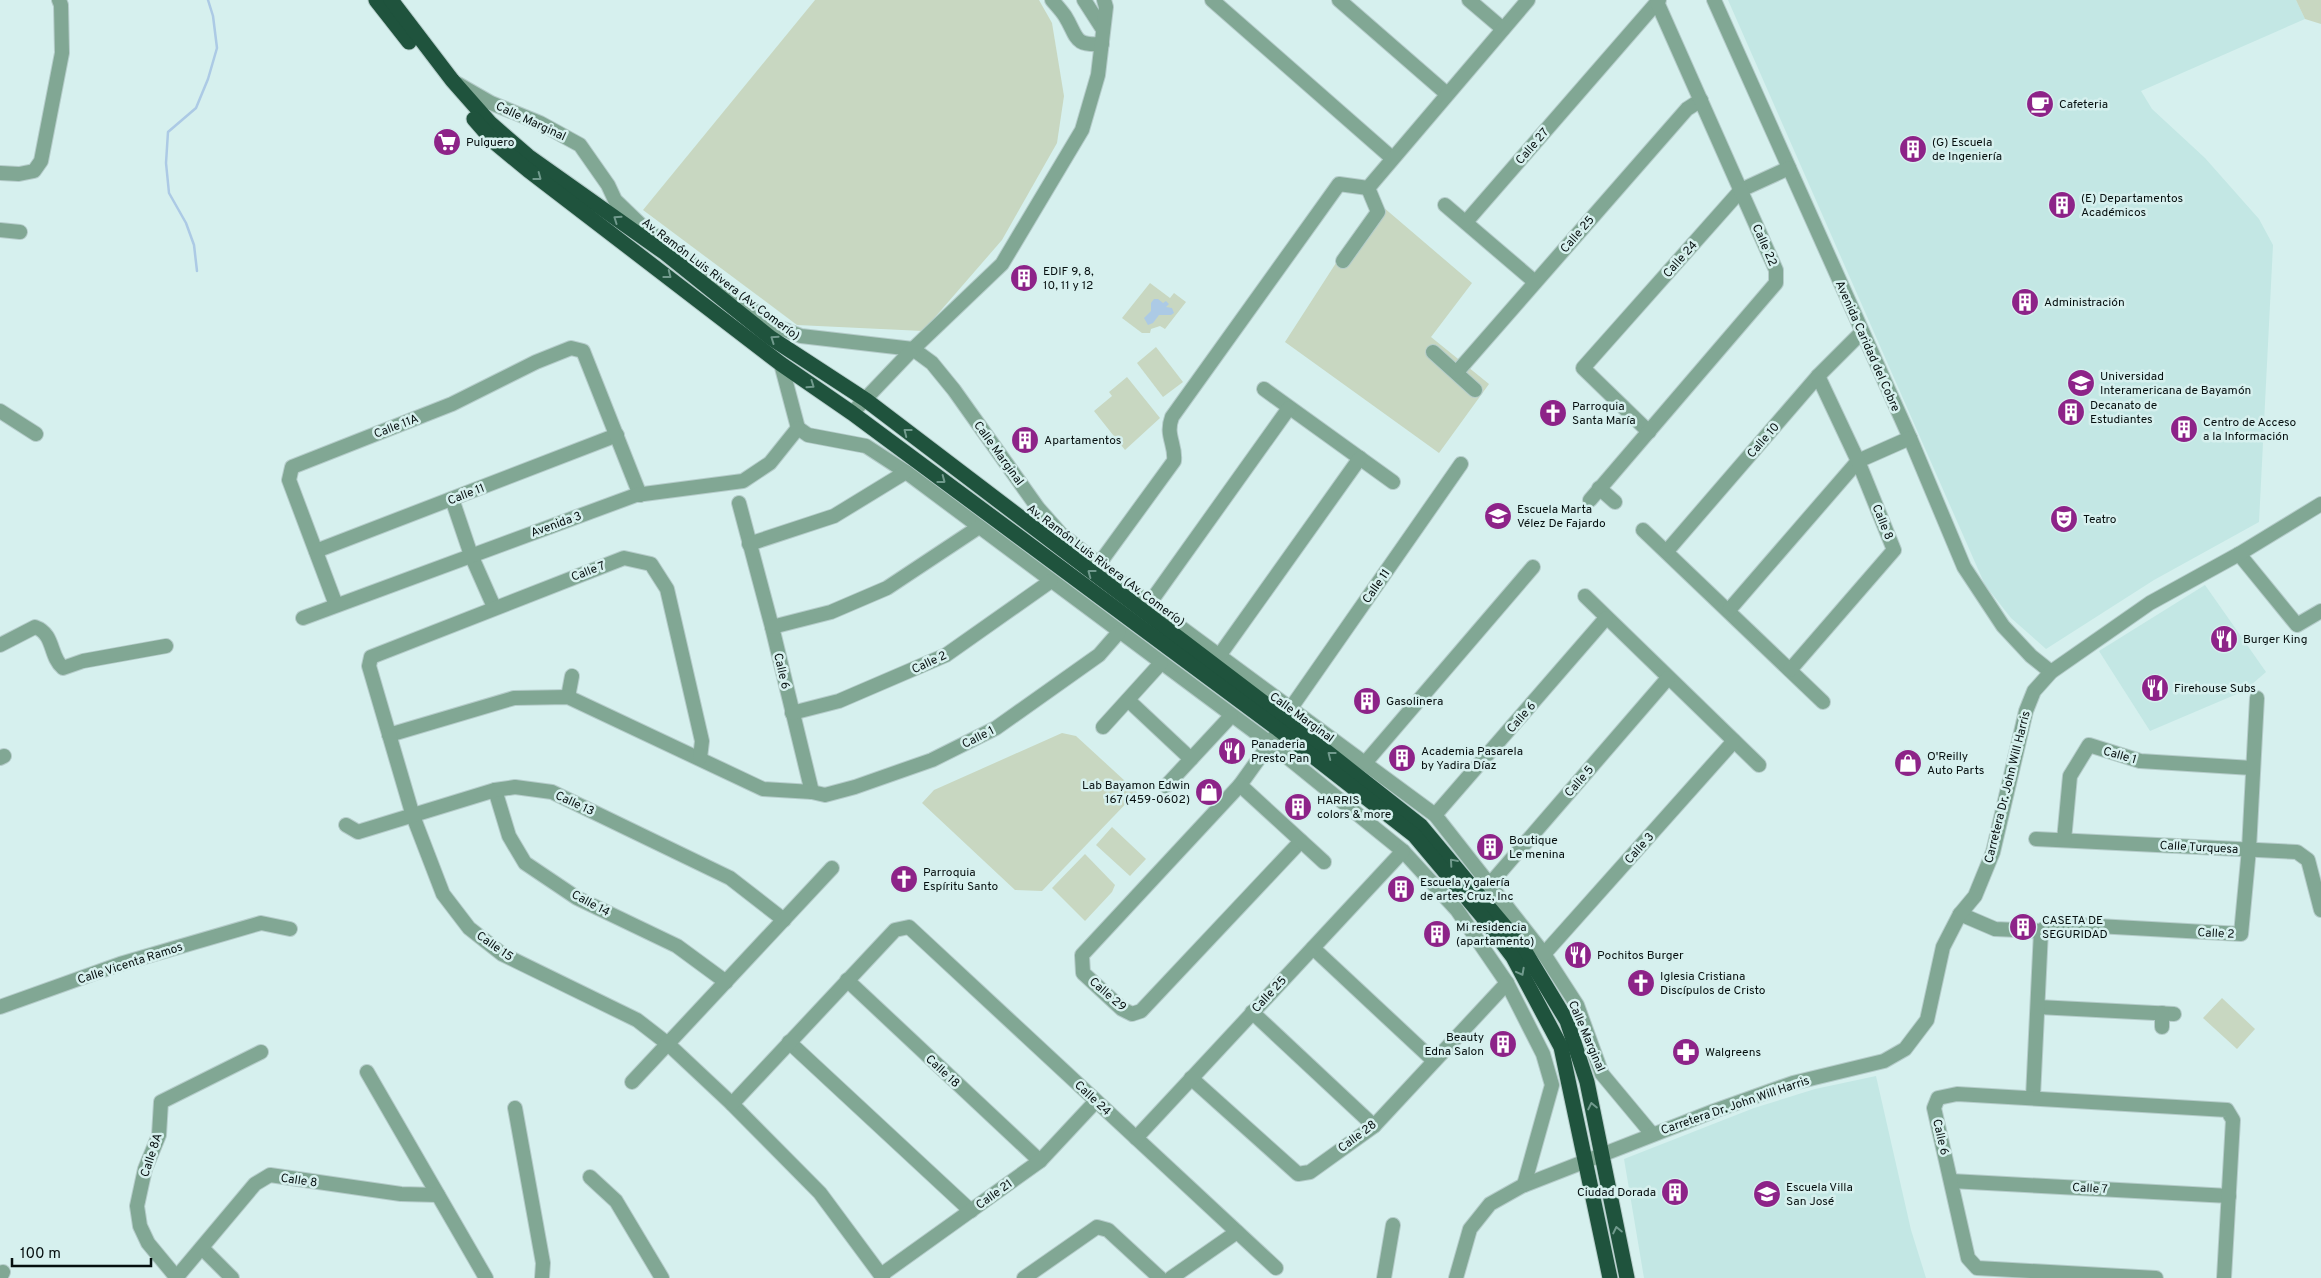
<svg xmlns="http://www.w3.org/2000/svg" width="2321" height="1278" font-family="Overpass,sans-serif">
<style>
.built{fill:#c3e7e4}
.green{fill:#c8d7c1}
.water{fill:#accae5}
.lines{fill:none;stroke-linecap:round;stroke-linejoin:round}
.stream{stroke:#accae5;stroke-width:2.5}
.minor-casing{stroke:#b5ccca;stroke-width:16}
.highway-casing{stroke:#b5ccca;stroke-width:17}
.minor{stroke:#81a794;stroke-width:14}
.highway{stroke:#1f533d;stroke-width:15}
.oneway{stroke:#719a8d}
.labels{text-anchor:middle;stroke-width:5;stroke-linejoin:round;paint-order:stroke}
.poi-label{font-size:12px;fill:#060f0f;stroke:#d6f0ee;text-anchor:start}
.street-label{font-size:12px;fill:#060f0f;stroke:#d6f0ee}
</style>
<rect width="100%" height="100%" fill="#d6f0ee"/>
<!-- built -->
<g class="built">
<path d="M 1728,0 L 2296,0 L 2305,19 L 2141,91 L 2152,109 L 2205,158 L 2259,219 L 2273,245 L 2259,522 L 2154,580 L 2046,649 L 2011,618 L 1985,585 Z"/>
<path d="M 2205,585 L 2266,672 L 2244,691 L 2150,731 L 2099,651 Z"/>
<path d="M 1876,1076 L 1911,1230 L 1926,1278 L 1644,1278 L 1624,1159 L 1754,1108 L 1815,1089 Z"/>
</g>
<!-- green -->
<g class="green">
<path d="M 815,0 L 1039,0 L 1052,23 L 1064,96 L 1057,143 L 1002,240 L 923,331 L 797,325 L 643,210 Z"/>
<path d="M 2296,0 L 2321,0 L 2321,24 L 2305,19 Z"/>
<path d="M 1376,201 L 1472,283 L 1431,337 L 1489,384 L 1439,453 L 1285,342 Z"/>
<path d="M 1150,283 L 1170,298 L 1174,293 L 1186,302 L 1165,329 L 1160,326 L 1151,329 L 1150,333 L 1142,333 L 1122,318 Z"/>
<path d="M 1156,347 L 1183,382 L 1163,397 L 1137,363 Z"/>
<path d="M 1127,377 L 1160,418 L 1125,450 L 1094,411 L 1112,396 L 1109,392 Z"/>
<path d="M 1062,733 L 1076,736 L 1137,792 L 1042,891 L 1015,890 L 922,803 L 934,790 Z"/>
<path d="M 1112,827 L 1146,859 L 1130,876 L 1096,845 Z"/>
<path d="M 1085,854 L 1115,885 L 1112,892 L 1085,921 L 1052,888 Z"/>
<path d="M 2222,998 L 2255,1029 L 2237,1049 L 2203,1018 Z"/>
</g>
<!-- water -->
<path class="water" d="M 1154,299 L 1158,299 L 1163,303 L 1166,301 L 1169,304 L 1166,307 L 1172,308 L 1174,313 L 1171,315 L 1159,315 L 1153,323 L 1148,325 L 1144,318 L 1151,311 L 1151,303 Z"/>
<g class="lines">
<!-- stream -->
<path class="stream" d="M 197,271 L 194,245 L 186,223 L 169,193 L 166,163 L 168,132 L 196,108 L 208,79 L 217,48 L 213,16 L 208,0"/>
<!-- minor casing -->
<g class="minor-casing">
<g id="minor">
<path d="M 1052,0 C 1056,5 1061,10 1065,16 C 1078,37 1073,46 1102,44"/>
<path d="M 1084,0 L 1102,28"/>
<path d="M 1212,0 L 1392,158"/>
<path d="M 1339,0 L 1447,94"/>
<path d="M 1469,0 L 1503,29"/>
<path d="M 1714,0 L 1910,438 L 1964,567 L 2003,626 L 2031,656 L 2051,672"/>
<path d="M 458,84 L 491,103 L 540,123 L 580,145 L 608,185 L 615,200 L 642,226 L 775,326 L 801,336 L 913,349 L 932,363 L 954,390 L 1038,508 L 1061,534 L 1149,604 L 1435,815 L 1544,954 L 1577,1005 L 1602,1074 L 1652,1134"/>
<path d="M 0,173 L 19,174 L 34,171 L 41,161 L 62,53 L 61,5 L 59,0"/>
<path d="M 1445,205 L 1535,282"/>
<path d="M 1466,222 L 1659,0"/>
<path d="M 0,230 L 20,232"/>
<path d="M 1343,261 L 1378,212 L 1368,188"/>
<path d="M 1433,352 L 1475,390"/>
<path d="M 781,364 L 798,428"/>
<path d="M 1457,372 L 1687,109 L 1701,100"/>
<path d="M 1264,389 L 1393,482"/>
<path d="M 0,411 L 36,434"/>
<path d="M 852,413 L 913,349 L 1002,264 L 1082,130 L 1098,75 L 1106,7 L 1104,0"/>
<path d="M 798,428 L 808,435 L 866,446 L 906,472 L 1271,744 L 1403,851 L 1457,910 L 1507,983 L 1543,1054 L 1552,1085 L 1524,1185"/>
<path d="M 1649,432 L 1583,368 L 1741,190 L 1789,168"/>
<path d="M 1599,488 L 1615,502"/>
<path d="M 452,499 L 471,555 L 494,607"/>
<path d="M 1590,500 L 1776,283 L 1776,270 L 1657,2"/>
<path d="M 739,503 L 772,627 L 812,792"/>
<path d="M 1643,530 L 1823,702"/>
<path d="M 749,544 L 834,516 L 906,472"/>
<path d="M 316,551 L 617,435"/>
<path d="M 1667,551 L 1818,376 L 1862,332"/>
<path d="M 2239,554 L 2297,625 L 2321,611"/>
<path d="M 1099,564 L 1174,461 C 1176,444 1165,436 1172,417 L 1339,184 L 1368,188 L 1528,0"/>
<path d="M 1585,596 L 1759,765"/>
<path d="M 1149,604 L 1289,408"/>
<path d="M 336,605 L 289,480 L 292,467 L 452,404 L 536,362 L 571,348 L 583,351 L 640,495"/>
<path d="M 1729,610 L 1858,461 L 1910,438"/>
<path d="M 303,618 L 636,495 L 743,481 L 770,463 L 798,428"/>
<path d="M 772,627 L 831,612 L 887,588 L 979,527"/>
<path d="M 0,645 L 35,627 C 55,634 49,656 63,668 L 83,661 L 166,646"/>
<path d="M 1219,656 L 1360,458"/>
<path d="M 1790,670 L 1894,550 L 1858,461 L 1818,376"/>
<path d="M 568,697 L 572,676"/>
<path d="M 1128,700 L 1191,759"/>
<path d="M 792,713 L 839,701 L 946,655 L 1051,581"/>
<path d="M 1286,715 L 1461,464"/>
<path d="M 1103,727 L 1161,663"/>
<path d="M 389,735 L 514,698 L 568,697 L 763,789 L 812,792 L 825,795 L 855,787 L 932,760 L 996,728 L 1099,655 L 1119,632"/>
<path d="M 1275,736 L 1240,785 L 1082,955 L 1083,973 L 1122,1009 L 1132,1014 L 1141,1011 L 1301,841"/>
<path d="M 0,758 L 4,756"/>
<path d="M 700,758 L 702,741 L 667,589 L 651,564 L 624,558 L 371,657 L 369,666 L 413,816 L 443,894 L 469,928 L 502,954 L 637,1020 L 668,1044 L 732,1104 L 820,1193 L 883,1278"/>
<path d="M 1365,763 L 1533,567"/>
<path d="M 1240,785 L 1324,862"/>
<path d="M 1166,786 L 1231,716"/>
<path d="M 495,790 L 509,836 L 525,863 L 577,898 L 677,946 L 726,982"/>
<path d="M 1435,815 L 1606,618"/>
<path d="M 346,825 L 358,832 L 495,790 L 515,787 L 552,792 L 730,878 L 784,920"/>
<path d="M 2036,839 L 2297,852 L 2308,860 L 2321,910"/>
<path d="M 2064,840 L 2070,776 L 2089,745 L 2140,761 L 2252,768"/>
<path d="M 1490,884 L 1668,678"/>
<path d="M 1960,914 L 1995,929 L 2041,931 L 2048,926 L 2061,924 L 2241,934 L 2249,849 L 2257,698"/>
<path d="M 1313,948 L 1434,1061"/>
<path d="M 1544,954 L 1734,741"/>
<path d="M 847,980 L 1040,1161"/>
<path d="M 0,1007 L 120,964 L 261,923 L 290,929"/>
<path d="M 2038,1007 L 2174,1014"/>
<path d="M 1252,1012 L 1374,1126"/>
<path d="M 2162,1027 L 2162,1013"/>
<path d="M 789,1042 L 971,1211"/>
<path d="M 367,1072 L 486,1278"/>
<path d="M 1191,1078 L 1298,1174 L 1310,1172 L 1374,1126 L 1507,983"/>
<path d="M 632,1082 L 832,868"/>
<path d="M 2033,1097 L 2041,931"/>
<path d="M 732,1104 L 895,930 L 909,927 L 1276,1268"/>
<path d="M 515,1108 L 543,1263 L 542,1278"/>
<path d="M 1136,1138 L 1403,851"/>
<path d="M 590,1177 L 616,1201 L 662,1278"/>
<path d="M 1951,1181 L 2229,1196"/>
<path d="M 202,1248 L 232,1278"/>
<path d="M 881,1275 L 1040,1161 L 1096,1101"/>
<path d="M 0,1278 L 3,1272"/>
<path d="M 176,1278 L 255,1184 L 270,1175 L 401,1194 L 438,1195"/>
<path d="M 177,1278 L 148,1243 L 140,1226 L 137,1206 L 145,1169 L 159,1135 L 161,1102 L 261,1052"/>
<path d="M 1024,1278 L 1097,1227 L 1108,1230 L 1160,1278"/>
<path d="M 1171,1278 L 1237,1232"/>
<path d="M 1384,1278 L 1393,1225"/>
<path d="M 1456,1278 L 1470,1229 L 1490,1204 L 1522,1186 L 1714,1111 L 1793,1083 L 1884,1061 L 1905,1049 L 1927,1020 L 1943,947 L 1960,914 L 1975,896 L 1993,852 L 2026,711 L 2034,691 L 2051,672 L 2150,603 L 2239,554 L 2321,504"/>
<path d="M 2156,1278 L 1977,1268 L 1968,1258 L 1934,1108 L 1938,1098 L 1957,1094 L 2227,1110 L 2233,1120 L 2224,1278"/>
</g>
</g>
<!-- highway casing -->
<g class="highway-casing">
<g id="highway">
<path d="M 376,0 L 409,42"/>
<path d="M 391,0 L 452,80 L 490,123 L 528,156 L 665,253 L 771,338 L 866,400 L 1284,718 L 1421,826 L 1523,948 L 1567,1021 L 1587,1082 L 1627,1278"/>
<path d="M 474,119 L 494,142 L 528,170 L 781,364 L 852,413 L 1278,729 L 1414,835 L 1482,916 L 1513,957 L 1561,1047 L 1610,1278"/>
</g>
</g>
<!-- minor -->
<use href="#minor" class="minor"/>
<!-- highway -->
<use href="#highway" class="highway"/>
</g>
<!-- one-way arrows -->
<defs><path id="oneway-chevron" d="M-2-3.5L2.5 0L-2 3.5" fill="none" stroke-width="1.6" stroke-linecap="round" stroke-linejoin="round" transform="scale(1.25)"/></defs>
<g class="oneway">
<use href="#oneway-chevron" transform="translate(538 177) rotate(37)"/>
<use href="#oneway-chevron" transform="translate(617 219) rotate(-145)"/>
<use href="#oneway-chevron" transform="translate(668 275) rotate(38)"/>
<use href="#oneway-chevron" transform="translate(774 339) rotate(-145)"/>
<use href="#oneway-chevron" transform="translate(811 385) rotate(35)"/>
<use href="#oneway-chevron" transform="translate(907 432) rotate(-142)"/>
<use href="#oneway-chevron" transform="translate(942 480) rotate(37)"/>
<use href="#oneway-chevron" transform="translate(1091 573) rotate(-143)"/>
<use href="#oneway-chevron" transform="translate(1331 755) rotate(-142)"/>
<use href="#oneway-chevron" transform="translate(1453 862) rotate(-131)"/>
<use href="#oneway-chevron" transform="translate(1521 972) rotate(62)"/>
<use href="#oneway-chevron" transform="translate(1592 1106) rotate(-102)"/>
<use href="#oneway-chevron" transform="translate(1617 1230) rotate(-102)"/>
</g>
<!-- icons -->
<defs>
<g id="cafe-disc" transform="scale(1.4375)"><circle r="9.5" fill="#8d2388" stroke="#d6f0ee"/><path d="M-5.5-4.5H6V0H3Q3 3.5 0 3.5H-2.5Q-5.5 3.5-5.5 0ZM3-3.2v2h1.7v-2ZM-6 4.5H4V6H-6Z" fill="#fff"/></g>
<g id="supermarket-disc" transform="scale(1.4375)"><circle r="9.5" fill="#8d2388" stroke="#d6f0ee"/><path d="M-6-5.5h2.5l.6 2H6L4.5 2H-2.5L-4.4-4H-6ZM-1.5 3.2a1.3 1.3 0 1 0 .1 0ZM3 3.2a1.3 1.3 0 1 0 .1 0Z" fill="#fff"/></g>
<g id="building-disc" transform="scale(1.4375)"><circle r="9.5" fill="#8d2388" stroke="#d6f0ee"/><path d="M-4-6H4V6H1V3H-1V6H-4ZM-2.5-4.3h1.7v1.8h-1.7ZM.8-4.3h1.7v1.8H.8ZM-2.5-1h1.7V.8h-1.7ZM.8-1h1.7V.8H.8Z" fill="#fff"/></g>
<g id="university-disc" transform="scale(1.4375)"><circle r="9.5" fill="#8d2388" stroke="#d6f0ee"/><path d="M0-5L7-2L0 1L-7-2ZM-4 1L0 2.5L4 1V4Q0 6-4 4Z" fill="#fff"/></g>
<g id="church-disc" transform="scale(1.4375)"><circle r="9.5" fill="#8d2388" stroke="#d6f0ee"/><path d="M-1.2-6h2.4v3.5h3.3v2.4h-3.3V6h-2.4V-.1h-3.3v-2.4h3.3Z" fill="#fff"/></g>
<g id="school-disc" transform="scale(1.4375)"><circle r="9.5" fill="#8d2388" stroke="#d6f0ee"/><path d="M0-5L7-2L0 1L-7-2ZM-4 1L0 2.5L4 1V4Q0 6-4 4Z" fill="#fff"/></g>
<g id="theatre-disc" transform="scale(1.4375)"><circle r="9.5" fill="#8d2388" stroke="#d6f0ee"/><path d="M-5-5.5Q0-4 5-5.5V0Q5 5 0 6Q-5 5-5 0ZM-3.3-2.5H-1v1.5H-3.3ZM1-2.5H3.3v1.5H1ZM-2.8 1Q0 5.5 2.8 1Z" fill="#fff"/></g>
<g id="restaurant-disc" transform="scale(1.4375)"><circle r="9.5" fill="#8d2388" stroke="#d6f0ee"/><path d="M-5-6h1v4h1v-4h1v4h1v-4h1v5L-1.5 .5V6h-2V.5L-5-1ZM5-6V6H3V1.5H1.5Q1.5-4 5-6Z" fill="#fff"/></g>
<g id="shop-disc" transform="scale(1.4375)"><circle r="9.5" fill="#8d2388" stroke="#d6f0ee"/><path d="M-5-2.5h2.3a2.7 3.5 0 0 1 5.4 0H5L5.5 6h-11ZM-1.5-2.5h3a1.5 2.3 0 0 0-3 0Z" fill="#fff"/></g>
<g id="pharmacy-disc" transform="scale(1.4375)"><circle r="9.5" fill="#8d2388" stroke="#d6f0ee"/><path d="M-2-6h4v4h4v4h-4v4h-4v-4h-4v-4h4Z" fill="#fff"/></g>
</defs>
<g fill-rule="evenodd">
<use href="#cafe-disc" x="2040" y="104"/>
<use href="#supermarket-disc" x="447" y="142"/>
<use href="#building-disc" x="1913" y="149"/>
<use href="#building-disc" x="2062" y="205"/>
<use href="#building-disc" x="1024" y="278"/>
<use href="#building-disc" x="2025" y="302"/>
<use href="#university-disc" x="2081" y="383"/>
<use href="#building-disc" x="2071" y="412"/>
<use href="#church-disc" x="1553" y="413"/>
<use href="#building-disc" x="2184" y="429"/>
<use href="#building-disc" x="1025" y="440"/>
<use href="#school-disc" x="1498" y="516"/>
<use href="#theatre-disc" x="2064" y="519"/>
<use href="#restaurant-disc" x="2224" y="639"/>
<use href="#restaurant-disc" x="2155" y="688"/>
<use href="#building-disc" x="1367" y="701"/>
<use href="#restaurant-disc" x="1232" y="751"/>
<use href="#building-disc" x="1402" y="758"/>
<use href="#shop-disc" x="1908" y="763"/>
<use href="#shop-disc" x="1209" y="792"/>
<use href="#building-disc" x="1298" y="807"/>
<use href="#building-disc" x="1490" y="847"/>
<use href="#church-disc" x="904" y="879"/>
<use href="#building-disc" x="1401" y="889"/>
<use href="#building-disc" x="2023" y="927"/>
<use href="#building-disc" x="1437" y="934"/>
<use href="#restaurant-disc" x="1578" y="955"/>
<use href="#church-disc" x="1641" y="983"/>
<use href="#building-disc" x="1503" y="1044"/>
<use href="#pharmacy-disc" x="1686" y="1052"/>
<use href="#building-disc" x="1675" y="1192"/>
<use href="#school-disc" x="1767" y="1194"/>
</g>
<g class="labels">
<!-- poi labels -->
<g class="poi-label">
<text x="2059" y="108">Cafeteria</text>
<text x="466" y="146">Pulguero</text>
<text x="1932" y="146">(G) Escuela<tspan x="1932" dy="14">de Ingeniería</tspan></text>
<text x="2081" y="202">(E) Departamentos<tspan x="2081" dy="14">Académicos</tspan></text>
<text x="1043" y="275">EDIF 9, 8,<tspan x="1043" dy="14">10, 11 y 12</tspan></text>
<text x="2044" y="306">Administración</text>
<text x="2100" y="380">Universidad<tspan x="2100" dy="14">Interamericana de Bayamón</tspan></text>
<text x="2090" y="409">Decanato de<tspan x="2090" dy="14">Estudiantes</tspan></text>
<text x="1572" y="410">Parroquia<tspan x="1572" dy="14">Santa María</tspan></text>
<text x="2203" y="426">Centro de Acceso<tspan x="2203" dy="14">a la Información</tspan></text>
<text x="1044" y="444">Apartamentos</text>
<text x="1517" y="513">Escuela Marta<tspan x="1517" dy="14">Vélez De Fajardo</tspan></text>
<text x="2083" y="523">Teatro</text>
<text x="2243" y="643">Burger King</text>
<text x="2174" y="692">Firehouse Subs</text>
<text x="1386" y="705">Gasolinera</text>
<text x="1251" y="748">Panaderia<tspan x="1251" dy="14">Presto Pan</tspan></text>
<text x="1421" y="755">Academia Pasarela<tspan x="1421" dy="14">by Yadira Díaz</tspan></text>
<text x="1927" y="760">O'Reilly<tspan x="1927" dy="14">Auto Parts</tspan></text>
<text x="1190" y="789" text-anchor="end">Lab Bayamon Edwin<tspan x="1190" dy="14">167 (459-0602)</tspan></text>
<text x="1317" y="804">HARRIS<tspan x="1317" dy="14">colors &amp; more</tspan></text>
<text x="1509" y="844">Boutique<tspan x="1509" dy="14">Le menina</tspan></text>
<text x="923" y="876">Parroquia<tspan x="923" dy="14">Espíritu Santo</tspan></text>
<text x="1420" y="886">Escuela y galería<tspan x="1420" dy="14">de artes Cruz, Inc</tspan></text>
<text x="2042" y="924">CASETA DE<tspan x="2042" dy="14">SEGURIDAD</tspan></text>
<text x="1456" y="931">Mi residencia<tspan x="1456" dy="14">(apartamento)</tspan></text>
<text x="1597" y="959">Pochitos Burger</text>
<text x="1660" y="980">Iglesia Cristiana<tspan x="1660" dy="14">Discípulos de Cristo</tspan></text>
<text x="1484" y="1041" text-anchor="end">Beauty<tspan x="1484" dy="14">Edna Salon</tspan></text>
<text x="1705" y="1056">Walgreens</text>
<text x="1786" y="1191">Escuela Villa<tspan x="1786" dy="14">San José</tspan></text>
<text x="1656" y="1196" text-anchor="end">Ciudad Dorada</text>
</g>
<!-- street labels -->
<g class="street-label">
<text transform="translate(531 121) rotate(25)" y="4">Calle Marginal</text>
<text transform="translate(1532 146) rotate(-49)" y="4">Calle 27</text>
<text transform="translate(1577 234) rotate(-49)" y="4">Calle 25</text>
<text transform="translate(1765 245) rotate(66)" y="4">Calle 22</text>
<text transform="translate(1680 259) rotate(-48)" y="4">Calle 24</text>
<text transform="translate(721 279) rotate(37)" y="4">Av. Ramón Luis Rivera (Av. Comerío)</text>
<text transform="translate(1868 346) rotate(66)" y="4">Avenida Caridad del Cobre</text>
<text transform="translate(396 426) rotate(-21)" y="4">Calle 11A</text>
<text transform="translate(1763 440) rotate(-49)" y="4">Calle 10</text>
<text transform="translate(999 453) rotate(54)" y="4">Calle Marginal</text>
<text transform="translate(466 494) rotate(-21)" y="4">Calle 11</text>
<text transform="translate(1883 522) rotate(68)" y="4">Calle 8</text>
<text transform="translate(556 524) rotate(-20)" y="4">Avenida 3</text>
<text transform="translate(1106 565) rotate(37)" y="4">Av. Ramón Luis Rivera (Av. Comerío)</text>
<text transform="translate(588 571) rotate(-21)" y="4">Calle 7</text>
<text transform="translate(1376 586) rotate(-55)" y="4">Calle 11</text>
<text transform="translate(929 662) rotate(-25)" y="4">Calle 2</text>
<text transform="translate(782 671) rotate(77)" y="4">Calle 6</text>
<text transform="translate(1302 717) rotate(36)" y="4">Calle Marginal</text>
<text transform="translate(1521 717) rotate(-49)" y="4">Calle 6</text>
<text transform="translate(978 737) rotate(-27)" y="4">Calle 1</text>
<text transform="translate(2120 755) rotate(16)" y="4">Calle 1</text>
<text transform="translate(1579 781) rotate(-49)" y="4">Calle 5</text>
<text transform="translate(2007 787) rotate(-76)" y="4">Carretera Dr. John Will Harris</text>
<text transform="translate(575 803) rotate(25)" y="4">Calle 13</text>
<text transform="translate(2199 847) rotate(3)" y="4">Calle Turquesa</text>
<text transform="translate(1639 848) rotate(-48)" y="4">Calle 3</text>
<text transform="translate(591 903) rotate(28)" y="4">Calle 14</text>
<text transform="translate(2216 933) rotate(3)" y="4">Calle 2</text>
<text transform="translate(495 946) rotate(35)" y="4">Calle 15</text>
<text transform="translate(130 963) rotate(-18)" y="4">Calle Vicenta Ramos</text>
<text transform="translate(1108 994) rotate(41)" y="4">Calle 29</text>
<text transform="translate(1269 994) rotate(-47)" y="4">Calle 25</text>
<text transform="translate(1587 1036) rotate(67)" y="4">Calle Marginal</text>
<text transform="translate(943 1071) rotate(43)" y="4">Calle 18</text>
<text transform="translate(1093 1098) rotate(43)" y="4">Calle 24</text>
<text transform="translate(1735 1105) rotate(-19)" y="4">Carretera Dr. John Will Harris</text>
<text transform="translate(1357 1136) rotate(-37)" y="4">Calle 28</text>
<text transform="translate(1941 1137) rotate(77)" y="4">Calle 6</text>
<text transform="translate(151 1155) rotate(-72)" y="4">Calle 8A</text>
<text transform="translate(299 1180) rotate(8)" y="4">Calle 8</text>
<text transform="translate(2090 1188) rotate(3)" y="4">Calle 7</text>
<text transform="translate(994 1194) rotate(-36)" y="4">Calle 21</text>
</g>
</g>
<!-- scale -->
<path d="M12 1258v8h139v-8" fill="none" stroke="#060f0f" stroke-width="2.5"/>
<text x="20" y="1258" font-size="15" fill="#060f0f" stroke="#d6f0ee" stroke-width="4" paint-order="stroke">100 m</text>
</svg>
